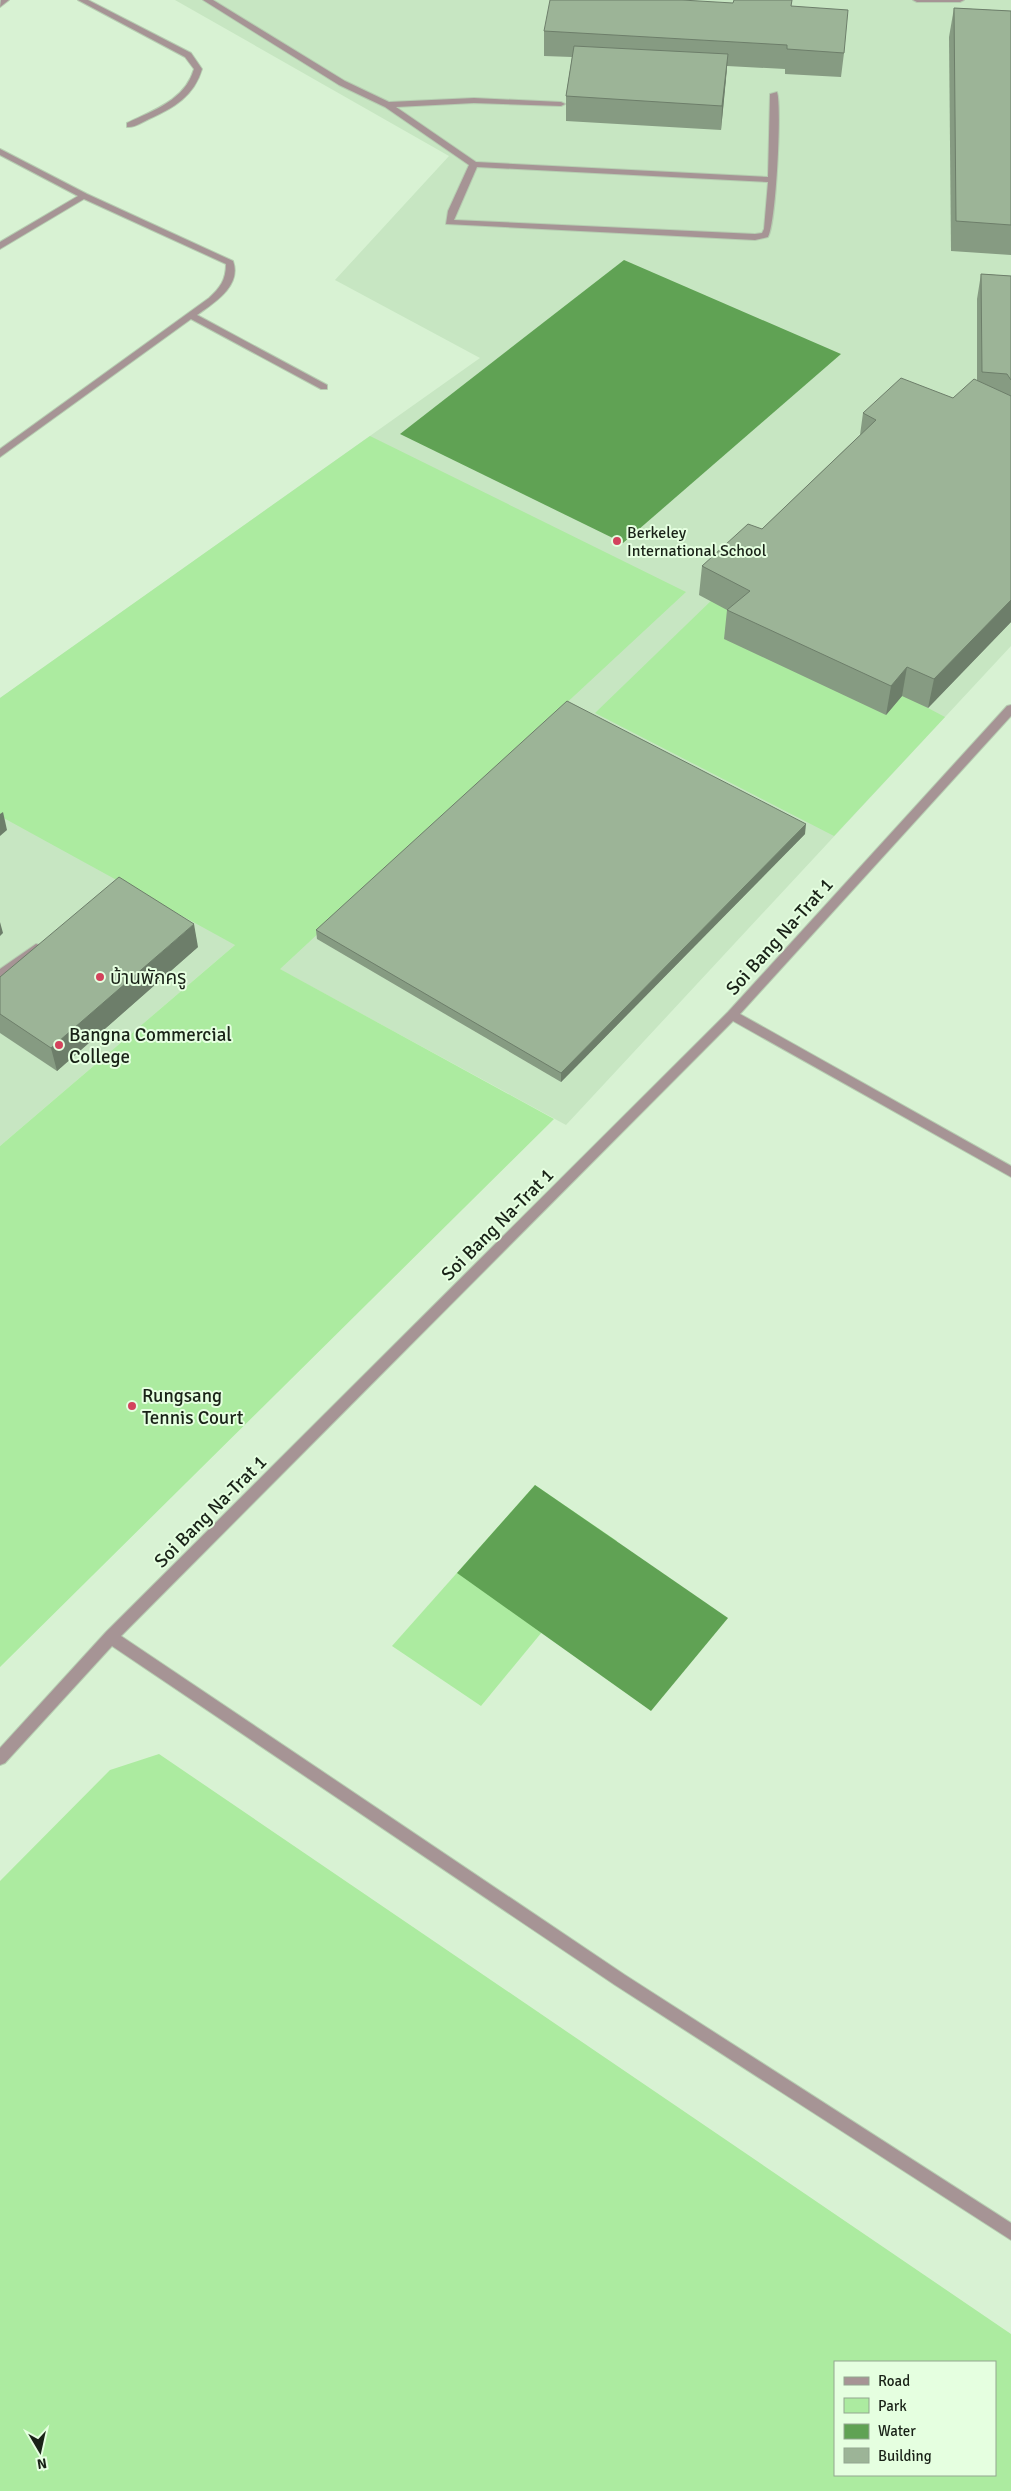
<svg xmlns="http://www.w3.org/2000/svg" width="1011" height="2491" font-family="Signika,'Noto Sans Thai',sans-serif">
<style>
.built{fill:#c7e6c2}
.green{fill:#aceba0;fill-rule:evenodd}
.water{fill:#60a254}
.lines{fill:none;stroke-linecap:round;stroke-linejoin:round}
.lane-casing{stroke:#b6cdb1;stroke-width:2}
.street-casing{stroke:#b6cdb1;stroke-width:2}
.lane{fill:#a69495;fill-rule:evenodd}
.street{fill:#a69495;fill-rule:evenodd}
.wall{fill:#869b82}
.shaded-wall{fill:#6d7e6a}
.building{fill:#9cb497;stroke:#6d7e6a}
.poi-dot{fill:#d3435d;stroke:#e5ffe0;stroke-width:2}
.labels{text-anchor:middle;stroke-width:4;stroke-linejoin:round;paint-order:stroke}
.far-poi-label{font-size:16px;fill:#192217;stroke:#e5ffe0;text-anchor:start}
.street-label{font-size:19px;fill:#192217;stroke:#e5ffe0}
.poi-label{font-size:19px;fill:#192217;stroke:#e5ffe0;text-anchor:start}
</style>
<rect width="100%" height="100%" fill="#d8f2d3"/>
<!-- built -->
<path class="built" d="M 175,0 L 1011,0 L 1011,646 L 566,1125 L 235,945 L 0,1146 L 0,698 L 480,358 L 335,280 L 449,156 Z"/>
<!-- green -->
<g class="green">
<path d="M 370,436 L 686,592 L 280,969 L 554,1119 L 0,1667 L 0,1146 L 235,945 L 0,816 L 0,698 Z"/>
<path d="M 716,596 L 945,717 L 834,836 L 595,713 Z"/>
<path d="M 535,1485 L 617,1541 L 481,1706 L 392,1646 Z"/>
<path d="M 159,1754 L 1011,2334 L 1011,2491 L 0,2491 L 0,1881 L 110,1770 ZM 835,2362 L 995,2362 L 995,2475 L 835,2475 Z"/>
</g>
<!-- water -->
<g class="water">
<path d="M 624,260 L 841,354 L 623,543 L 400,434 Z"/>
<path d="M 535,1485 L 728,1618 L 651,1711 L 457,1573 Z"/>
</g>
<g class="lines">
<!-- lane casing -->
<g class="lane-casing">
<g id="lane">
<path d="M 78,0 L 88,0 L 191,53 L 202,69 C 194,96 174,108 149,119 C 142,122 135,128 127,127 L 127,123 C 154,110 185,100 194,69 L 185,57 Z"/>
<path d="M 203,0 L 213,0 L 345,81 L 389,102 L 474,98 L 561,102 L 565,104 L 561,106 L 474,103 L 396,107 L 476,162 L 768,177 L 770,94 L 777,92 C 782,106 776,225 768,237 L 755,240 L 446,224 L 448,211 L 469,165 L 385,107 L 339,85 ZM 477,167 L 768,182 L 764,229 L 762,233 L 755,234 L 454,220 Z"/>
<path d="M 913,0 L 964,0 L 960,2 L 917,2 Z"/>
<path d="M 36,944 L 40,945 L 42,948 L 40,951 L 0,979 L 0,969 Z"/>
</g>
</g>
<!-- street casing -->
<g class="street-casing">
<g id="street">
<path d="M 9,0 L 0,7 L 1,0 Z"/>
<path d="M 0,149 L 87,194 L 233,261 C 242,286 214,303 197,315 L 327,385 L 327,389 L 321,389 L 191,319 L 0,457 L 0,449 L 209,298 C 220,288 226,280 226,264 L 84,199 L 0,249 L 0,242 L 78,196 L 0,155 Z"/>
<path d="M 1011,705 L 1011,716 L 740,1014 L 1011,1166 L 1011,1177 L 733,1021 L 121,1636 L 625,1975 L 1011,2223 L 1011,2240 L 615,1985 L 112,1646 L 5,1763 L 0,1765 L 0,1748 L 106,1632 L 728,1012 L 1007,706 Z"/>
</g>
</g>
<!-- lane -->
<use href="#lane" class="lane"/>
<!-- street -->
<use href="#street" class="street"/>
</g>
<!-- wall -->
<g class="wall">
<path d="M 792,6 L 844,53 L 841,77 L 785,74 L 785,69 L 727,66 L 721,130 L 566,121 L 566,96 L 572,57 L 544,56 L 544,31 Z"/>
<path d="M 954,8 L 1011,11 L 1011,255 L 951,251 L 949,37 Z"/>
<path d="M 981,274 L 1011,276 L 1011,622 L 928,708 L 902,696 L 886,715 L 724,639 L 727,610 L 699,595 L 702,566 L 762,529 L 860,435 L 863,413 L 953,398 L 977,381 L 977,299 Z"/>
<path d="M 805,834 L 561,1082 L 317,939 L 316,930 Z"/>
<path d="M 198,947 L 57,1071 L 0,1033 L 0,977 Z"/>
</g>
<!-- shaded-wall -->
<g class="shaded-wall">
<path d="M 728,54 L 726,79 L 721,130 L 722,106 Z"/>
<path d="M 1011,600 L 1011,622 L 928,708 L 934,679 Z"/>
<path d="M 907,667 L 902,696 L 886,715 L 891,686 Z"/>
<path d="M 3,812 L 7,830 L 0,836 L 0,814 Z"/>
<path d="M 806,824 L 805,834 L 561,1082 L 561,1073 Z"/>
<path d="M 0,922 L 3,933 L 0,936 Z"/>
<path d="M 194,924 L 198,947 L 57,1071 L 51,1048 Z"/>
</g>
<!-- building -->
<g class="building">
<path d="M 550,0 L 682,0 L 733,3 L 734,0 L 792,0 L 791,6 L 848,10 L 844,53 L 787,49 L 787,45 L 544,31 Z"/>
<path d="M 954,8 L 1011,11 L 1011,225 L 956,221 Z"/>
<path d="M 574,46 L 728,54 L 722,106 L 566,96 Z"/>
<path d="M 981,274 L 1011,276 L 1011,380 L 1007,374 L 982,372 Z"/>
<path d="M 901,378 L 953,398 L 974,379 L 1011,396 L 1011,600 L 934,679 L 907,667 L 891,686 L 727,610 L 750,591 L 702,566 L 748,524 L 762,529 L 876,420 L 863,413 Z"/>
<path d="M 567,701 L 806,824 L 561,1073 L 316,930 Z"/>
<path d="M 119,877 L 194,924 L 51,1048 L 0,1014 L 0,977 Z"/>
</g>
<!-- markers -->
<g class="poi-dot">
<circle cx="617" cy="541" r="5"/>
<circle cx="100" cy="977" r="5"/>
<circle cx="59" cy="1045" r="5"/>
<circle cx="132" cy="1406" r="5"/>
</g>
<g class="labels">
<!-- far-poi labels -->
<g class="far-poi-label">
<text x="627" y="538">Berkeley<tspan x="627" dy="18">International School</tspan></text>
</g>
<!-- street labels -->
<g class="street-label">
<text transform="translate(779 936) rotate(-48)" y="7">Soi Bang Na-Trat 1</text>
<text transform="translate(497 1224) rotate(-45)" y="7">Soi Bang Na-Trat 1</text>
<text transform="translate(210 1511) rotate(-45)" y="7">Soi Bang Na-Trat 1</text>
</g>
<!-- poi labels -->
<g class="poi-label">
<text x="110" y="984">บ้านพักครู</text>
<text x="69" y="1041">Bangna Commercial<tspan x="69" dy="22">College</tspan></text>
<text x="142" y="1402">Rungsang<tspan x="142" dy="22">Tennis Court</tspan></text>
</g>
</g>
<!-- legend -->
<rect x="834" y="2361" width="162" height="115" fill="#e5ffe0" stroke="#93a790"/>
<rect x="844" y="2377" width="25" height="8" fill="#a69495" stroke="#93a790"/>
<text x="878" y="2386" font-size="15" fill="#192217">Road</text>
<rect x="844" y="2398" width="25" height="15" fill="#aceba0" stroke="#93a790"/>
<text x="878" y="2411" font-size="15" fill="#192217">Park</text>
<rect x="844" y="2424" width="25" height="15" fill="#60a254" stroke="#93a790"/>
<text x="878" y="2436" font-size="15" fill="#192217">Water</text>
<rect x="844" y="2448" width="25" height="15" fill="#9cb497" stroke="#93a790"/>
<text x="878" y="2461" font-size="15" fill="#192217">Building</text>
<!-- north arrow -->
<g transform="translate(40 2451) rotate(171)" stroke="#e5ffe0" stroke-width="4" paint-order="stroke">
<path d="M0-4L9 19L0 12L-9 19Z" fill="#192217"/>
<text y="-8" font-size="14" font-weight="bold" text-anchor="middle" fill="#192217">N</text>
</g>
</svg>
